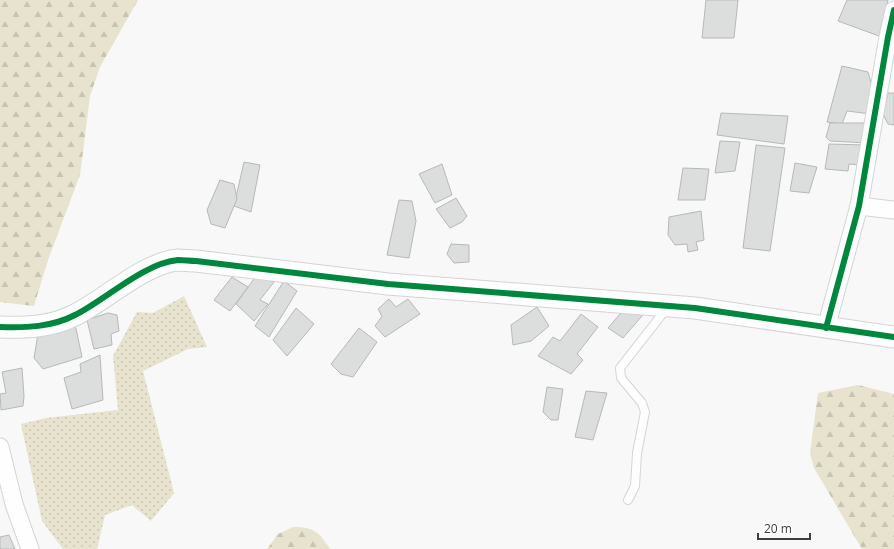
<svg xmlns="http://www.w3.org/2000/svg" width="894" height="549" font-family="'Open Sans',sans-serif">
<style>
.forest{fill:url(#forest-firs)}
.garden{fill:url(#garden-dots)}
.building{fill:#dcdedd;stroke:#b7b8b8}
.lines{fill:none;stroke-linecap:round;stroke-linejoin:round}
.service-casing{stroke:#d4d4d4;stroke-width:10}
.minor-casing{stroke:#d4d4d4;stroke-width:19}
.tertiary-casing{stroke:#d4d4d4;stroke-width:23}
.service{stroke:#fefefe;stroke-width:8}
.minor{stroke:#fefefe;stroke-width:17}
.tertiary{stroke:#fefefe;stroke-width:21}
.cycleway-casing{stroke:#fff;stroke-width:8}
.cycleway{stroke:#00873e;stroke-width:6}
</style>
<defs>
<pattern id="forest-firs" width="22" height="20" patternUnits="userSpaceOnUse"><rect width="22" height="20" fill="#e8e3ce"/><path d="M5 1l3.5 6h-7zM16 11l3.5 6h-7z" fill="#c8c4b2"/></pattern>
<pattern id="garden-dots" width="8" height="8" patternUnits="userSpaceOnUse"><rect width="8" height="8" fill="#e8e3ce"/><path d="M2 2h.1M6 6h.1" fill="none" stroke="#c8c4b2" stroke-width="1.8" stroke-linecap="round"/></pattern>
</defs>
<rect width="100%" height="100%" fill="#f7f8f7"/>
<!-- forest -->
<g class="forest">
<path d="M 0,0 L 138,0 L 100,67 L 90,96 L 80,175 L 48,260 L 34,306 L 0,302 Z"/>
<path d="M 858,385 L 894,394 L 894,549 L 862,549 L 814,468 L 810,453 L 818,393 Z"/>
<path d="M 293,527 C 314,527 319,532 330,549 L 267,549 L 278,534 Z"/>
</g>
<!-- garden -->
<path class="garden" d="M 184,296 L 207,347 L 188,349 L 143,371 L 174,493 L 151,521 L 132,505 L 105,515 L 97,549 L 63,549 L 42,521 L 21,424 L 46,418 L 118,410 L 113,356 L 137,312 L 153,313 Z"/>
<!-- building -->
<g class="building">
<path d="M 706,0 L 738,0 L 734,38 L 702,38 Z"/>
<path d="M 847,0 L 888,0 L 879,36 L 838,21 Z"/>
<path d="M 842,66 L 868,72 L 874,93 L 871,114 L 847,111 L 842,124 L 827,122 Z"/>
<path d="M 888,93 L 894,93 L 894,125 L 888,124 L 883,114 Z"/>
<path d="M 721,113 L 788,116 L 784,144 L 717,135 Z"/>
<path d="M 830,123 L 871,123 L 867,143 L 830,141 L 826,137 Z"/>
<path d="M 720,141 L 740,142 L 735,171 L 715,173 Z"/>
<path d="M 829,144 L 866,145 L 861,165 L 849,164 L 848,171 L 825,169 Z"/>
<path d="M 756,145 L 785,148 L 770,251 L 743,248 Z"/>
<path d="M 244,162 L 260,165 L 251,212 L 234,206 Z"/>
<path d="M 795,163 L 817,167 L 809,193 L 790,191 Z"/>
<path d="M 442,164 L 452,195 L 435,203 L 419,174 Z"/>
<path d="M 683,168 L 709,169 L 705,200 L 678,200 Z"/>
<path d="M 220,180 L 234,184 L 237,199 L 225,228 L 211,224 L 207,210 Z"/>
<path d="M 456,198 L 467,216 L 462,222 L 450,228 L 436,209 Z"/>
<path d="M 399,200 L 412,201 L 416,221 L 409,258 L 387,255 Z"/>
<path d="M 701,211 L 704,240 L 696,242 L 698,250 L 688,252 L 687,244 L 675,245 L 668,235 L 669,217 Z"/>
<path d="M 451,244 L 469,245 L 469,262 L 454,263 L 447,254 Z"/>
<path d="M 256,276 L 274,282 L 260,300 L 268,304 L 254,321 L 236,304 Z"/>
<path d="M 232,277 L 248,287 L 230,311 L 214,300 Z"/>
<path d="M 284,281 L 297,291 L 269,337 L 255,326 Z"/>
<path d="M 389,299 L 396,307 L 408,299 L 420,314 L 385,337 L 375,326 L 382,316 L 378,309 Z"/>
<path d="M 537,307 L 549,326 L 531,341 L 513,345 L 511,325 Z"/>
<path d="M 626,307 L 647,310 L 623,338 L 608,328 Z"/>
<path d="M 296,308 L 314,324 L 287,356 L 273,340 Z"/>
<path d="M 108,313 L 117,315 L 119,331 L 111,334 L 112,345 L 94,349 L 87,320 Z"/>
<path d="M 581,314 L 598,327 L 577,354 L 583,360 L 571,374 L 538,356 L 553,337 L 560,341 Z"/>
<path d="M 75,324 L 82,357 L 43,369 L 34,358 L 38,334 Z"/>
<path d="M 359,328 L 377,342 L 353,377 L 341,374 L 331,364 Z"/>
<path d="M 100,355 L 103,400 L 72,409 L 64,378 L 81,372 L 80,364 Z"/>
<path d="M 22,368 L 24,396 L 23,406 L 1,410 L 0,394 L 6,393 L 2,372 Z"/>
<path d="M 547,387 L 563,389 L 558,420 L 551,420 L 543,412 Z"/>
<path d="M 586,391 L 607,393 L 593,440 L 575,437 Z"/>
<path d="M 9,535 L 15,549 L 0,549 L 0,537 Z"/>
</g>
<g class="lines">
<!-- service casing -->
<g class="service-casing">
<path id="service" d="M 628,500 L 635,486 L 637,453 L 645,412 L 642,403 L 621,378 L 620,368 L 667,308"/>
</g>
<!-- minor casing -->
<g class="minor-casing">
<g id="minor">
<path d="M 859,206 L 894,210"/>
<path d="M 826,328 L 859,206 L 888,37 L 894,10"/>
<path d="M 0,447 L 14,504 L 30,549"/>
</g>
</g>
<!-- tertiary casing -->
<g class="tertiary-casing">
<path id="tertiary" d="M 0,327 C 26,328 52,327 75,315 C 105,300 144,263 178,260 C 184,260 190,261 196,261 L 388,284 L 695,308 L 894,337"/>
</g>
<!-- service -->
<use href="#service" class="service"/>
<!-- minor -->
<use href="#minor" class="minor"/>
<!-- tertiary -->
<use href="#tertiary" class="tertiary"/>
<!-- cycleway casing -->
<g class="cycleway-casing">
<g id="cycleway">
<path d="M 0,327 C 26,328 52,327 75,315 C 105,300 144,263 178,260 C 184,260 190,261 196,261 L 388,284 L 695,308 L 894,337"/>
<path d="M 826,328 L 859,206 L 888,37 L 894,10"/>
</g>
</g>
<!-- cycleway -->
<use href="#cycleway" class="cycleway"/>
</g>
<!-- scale -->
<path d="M758 533v6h52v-6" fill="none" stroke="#3c3d3c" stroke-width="2"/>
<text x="764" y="533" font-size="12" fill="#3c3d3c" stroke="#ffffff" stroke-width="3" paint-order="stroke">20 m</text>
</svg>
